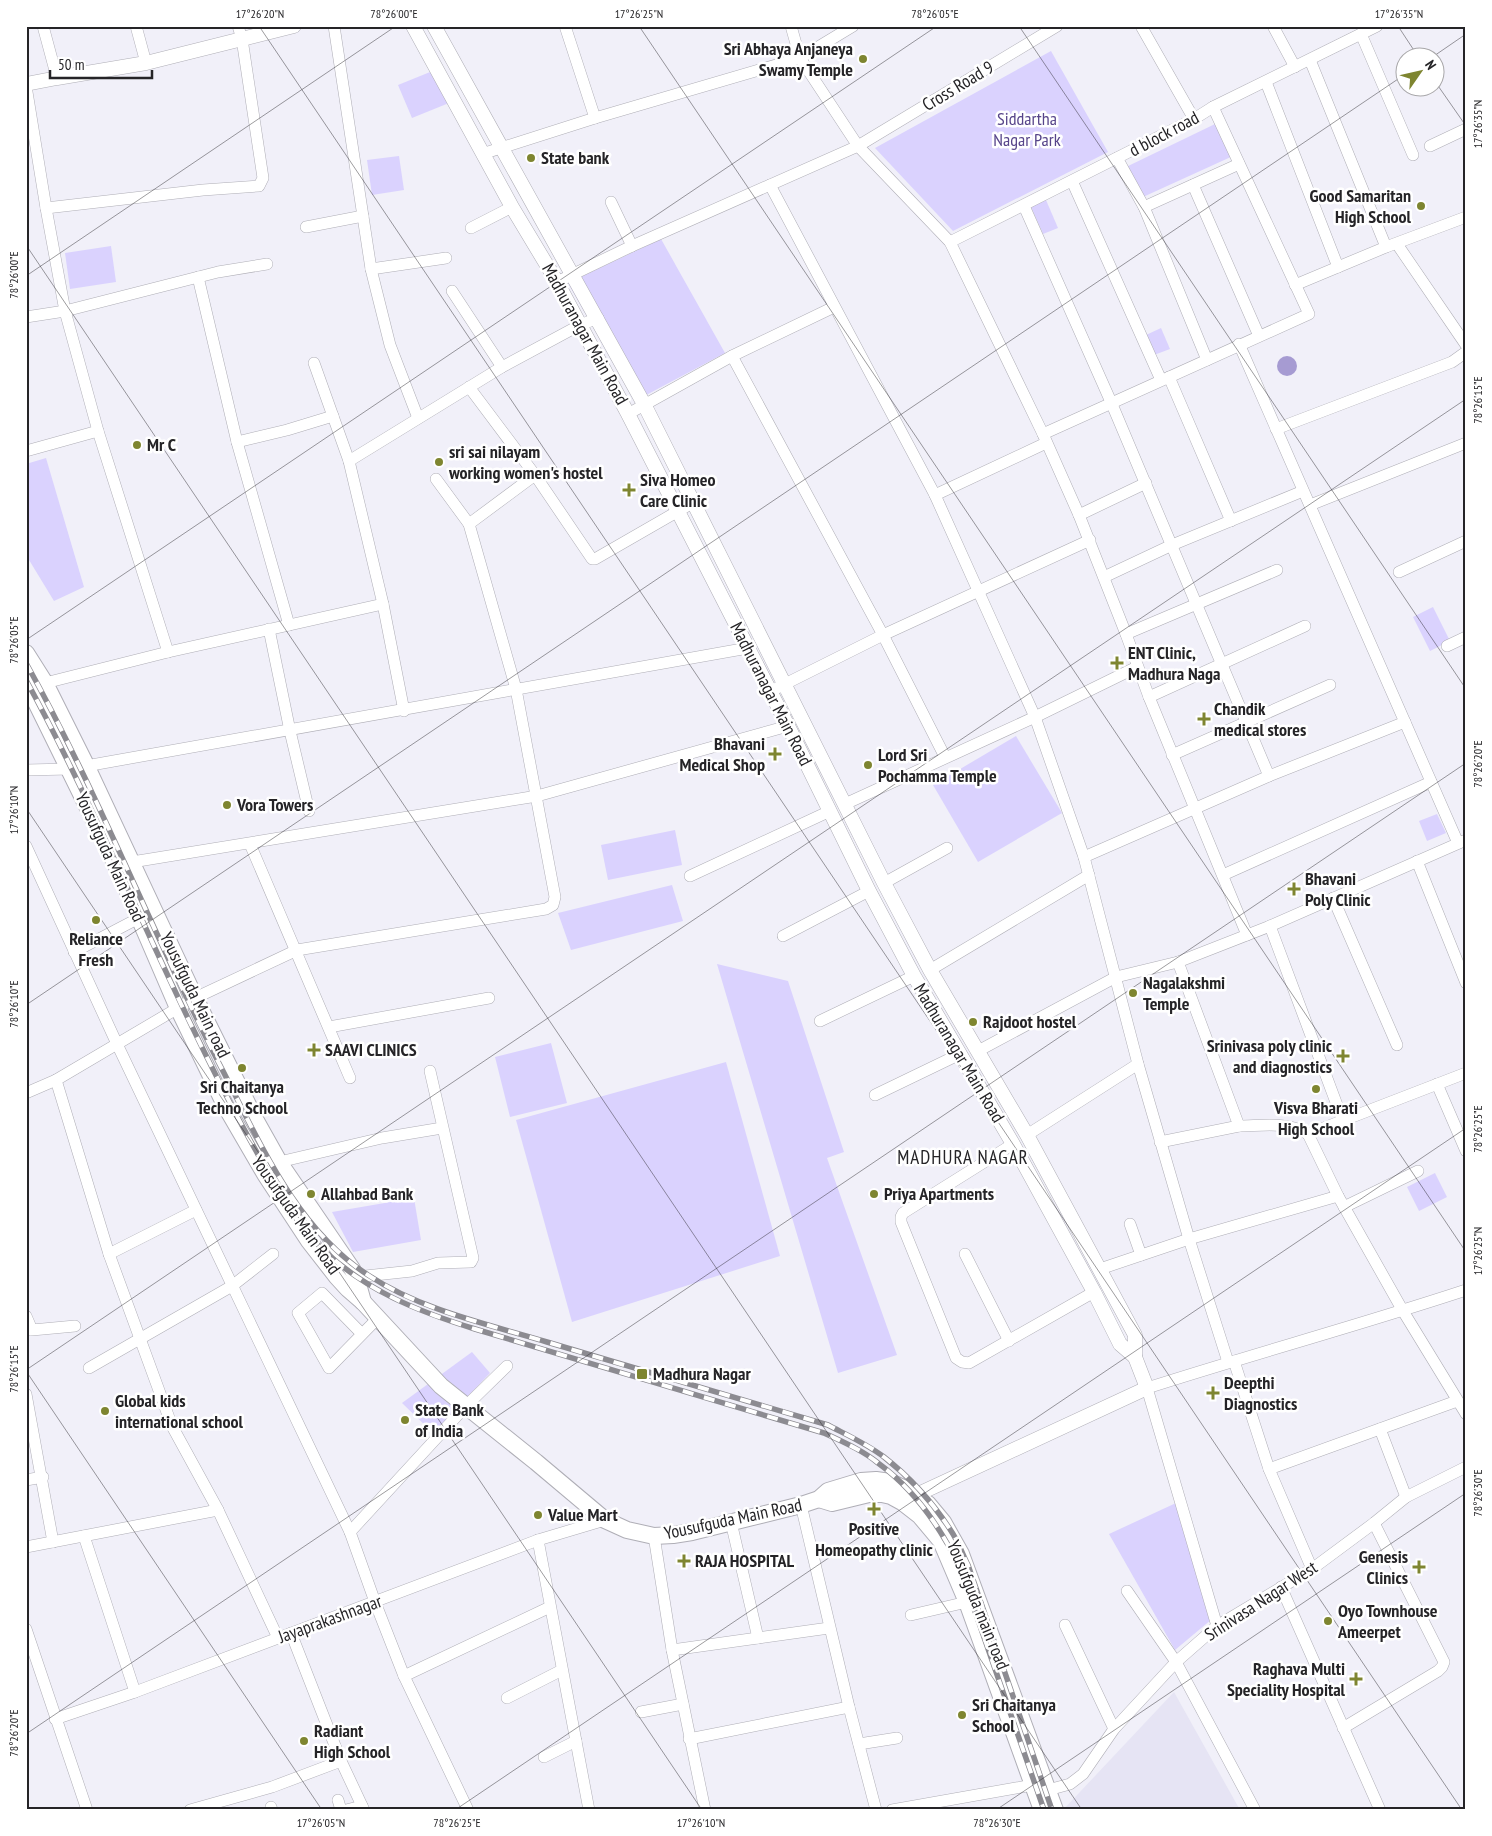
<svg xmlns="http://www.w3.org/2000/svg" width="1492" height="1836" font-family="'PT Sans Narrow',sans-serif">
<style>
.built{fill:#e6e4f4}
.green{fill:#dad2fe}
.water{fill:#a69bd2}
.lines{fill:none;stroke-linecap:round;stroke-linejoin:round}
.minor-casing{stroke:#afaeb6;stroke-width:12}
.tertiary-casing{stroke:#afaeb6;stroke-width:15}
.secondary-casing{stroke:#afaeb6;stroke-width:18}
.minor{stroke:#fff;stroke-width:11}
.tertiary{stroke:#fff;stroke-width:14}
.secondary{stroke:#fff;stroke-width:16}
.rail-casing{stroke:#8c8b91;stroke-width:5.5}
.rail{stroke:#fff;stroke-width:4;stroke-dasharray:11;stroke-linecap:butt}
.ticks{fill:none;stroke:#252427;stroke-width:1;stroke-opacity:0.45}
.poi-dot{fill:#7e8530;stroke:#fff;stroke-width:2}
.labels{text-anchor:middle;stroke-width:5;stroke-linejoin:round;paint-order:stroke}
.poi-label{font-size:18px;font-weight:bold;fill:#252427;stroke:#fff;text-anchor:start}
.street-label{font-size:18px;fill:#252427;stroke:#fff}
.park-label{font-size:18px;fill:#57458a;stroke:#fff}
.neighbourhood-label{font-size:19px;letter-spacing:1px;fill:#252427;stroke:#fff}
.neatline{fill:none;stroke:#252427;stroke-width:2}
.ticks-label{font-size:12px;text-anchor:middle;fill:#252427}
</style>
<rect width="100%" height="100%" fill="#f1f0f9"/>
<!-- built -->
<path class="built" d="M 1174,1692 L 1240,1810 L 1063,1810 Z"/>
<!-- green -->
<g class="green">
<path d="M 1051,51 L 1108,152 L 953,231 L 875,148 Z"/>
<path d="M 435,70 L 449,103 L 412,118 L 398,85 Z"/>
<path d="M 1215,124 L 1233,156 L 1143,197 L 1124,168 Z"/>
<path d="M 399,156 L 404,190 L 372,195 L 367,160 Z"/>
<path d="M 1046,200 L 1058,228 L 1043,234 L 1031,207 Z"/>
<path d="M 661,239 L 725,353 L 635,401 L 568,283 Z"/>
<path d="M 111,246 L 116,282 L 70,289 L 65,253 Z"/>
<path d="M 1161,328 L 1170,349 L 1154,355 L 1146,335 Z"/>
<path d="M 46,458 L 84,587 L 54,601 L 26,555 L 26,464 Z"/>
<path d="M 1433,607 L 1450,641 L 1430,651 L 1413,617 Z"/>
<path d="M 1016,736 L 1062,813 L 978,862 L 933,785 Z"/>
<path d="M 1437,814 L 1446,833 L 1427,841 L 1419,821 Z"/>
<path d="M 675,830 L 682,865 L 608,880 L 601,845 Z"/>
<path d="M 672,885 L 683,921 L 571,950 L 558,913 Z"/>
<path d="M 717,964 L 788,981 L 844,1152 L 827,1158 L 897,1355 L 838,1373 Z"/>
<path d="M 551,1043 L 567,1103 L 510,1117 L 495,1057 Z"/>
<path d="M 726,1062 L 780,1256 L 572,1322 L 516,1120 Z"/>
<path d="M 1435,1173 L 1447,1197 L 1419,1211 L 1407,1187 Z"/>
<path d="M 414,1198 L 421,1240 L 353,1252 L 332,1212 Z"/>
<path d="M 472,1352 L 490,1373 L 433,1433 L 402,1403 Z"/>
<path d="M 1176,1503 L 1212,1619 L 1175,1650 L 1109,1534 Z"/>
</g>
<!-- water -->
<circle class="water" cx="1287" cy="366" r="10"/>
<g class="lines">
<!-- minor casing -->
<g class="minor-casing">
<g id="minor">
<path d="M 43,26 L 57,78"/>
<path d="M 136,26 L 146,63"/>
<path d="M 334,26 L 371,269 L 390,345 L 418,418"/>
<path d="M 565,26 L 595,118"/>
<path d="M 791,26 L 800,58 L 858,146 L 950,242 L 1043,434 L 1079,515 L 1126,634 L 1149,697 L 1247,935"/>
<path d="M 1141,26 L 1194,119"/>
<path d="M 1273,26 L 1295,67"/>
<path d="M 1361,34 L 1413,155"/>
<path d="M 1310,60 L 1386,247"/>
<path d="M 1266,82 L 1338,267"/>
<path d="M 26,86 L 46,208 L 65,311 L 98,431 L 168,652"/>
<path d="M 1430,146 L 1466,129"/>
<path d="M 482,154 L 595,118 L 800,58 L 853,26"/>
<path d="M 1117,158 L 1144,207 L 1207,360"/>
<path d="M 1072,181 L 1161,380"/>
<path d="M 770,185 L 935,495 L 1035,717 L 1084,857 L 1138,1064 L 1189,1239 L 1228,1362"/>
<path d="M 1193,185 L 1259,336"/>
<path d="M 611,202 L 632,246"/>
<path d="M 1024,206 L 1111,402 L 1269,776"/>
<path d="M 1144,207 L 1239,164"/>
<path d="M 46,208 L 203,190 L 259,186 L 263,178 L 242,39 L 238,26"/>
<path d="M 306,227 L 363,216"/>
<path d="M 471,228 L 512,207"/>
<path d="M 950,242 L 1194,119 L 1213,107 L 1377,26"/>
<path d="M 1397,244 L 1466,345"/>
<path d="M 371,269 L 446,258"/>
<path d="M 198,277 L 237,442 L 289,625"/>
<path d="M 557,282 L 632,246 L 858,146 L 1057,26"/>
<path d="M 1295,285 L 1386,247 L 1466,217"/>
<path d="M 452,291 L 502,367"/>
<path d="M 26,317 L 65,311 L 218,272 L 267,264"/>
<path d="M 1239,344 L 1458,843"/>
<path d="M 732,356 L 883,635 L 945,757"/>
<path d="M 314,363 L 349,461 L 383,604 L 404,711"/>
<path d="M 1169,377 L 1231,521"/>
<path d="M 469,387 L 535,475 L 592,559 L 595,559 L 694,502"/>
<path d="M 628,414 L 732,356 L 834,307"/>
<path d="M 1276,429 L 1452,362 L 1466,352"/>
<path d="M 1043,434 L 1309,314 L 1213,107"/>
<path d="M 237,442 L 287,430 L 333,416"/>
<path d="M 26,451 L 98,431"/>
<path d="M 349,461 L 502,367 L 580,325 L 598,318"/>
<path d="M 935,495 L 1046,443"/>
<path d="M 1310,505 L 1466,443"/>
<path d="M 1079,515 L 1146,483"/>
<path d="M 469,524 L 535,475"/>
<path d="M 1399,572 L 1466,541"/>
<path d="M 1104,577 L 1172,545 L 1303,491"/>
<path d="M 269,629 L 290,731 L 309,811"/>
<path d="M 1126,634 L 1277,570"/>
<path d="M 1447,646 L 1466,637"/>
<path d="M 45,683 L 168,652 L 383,604"/>
<path d="M 769,692 L 883,635 L 1090,540"/>
<path d="M 1149,697 L 1305,626"/>
<path d="M 1172,755 L 1330,685"/>
<path d="M 26,770 L 69,769 L 748,648"/>
<path d="M 845,804 L 1035,717 L 1137,667"/>
<path d="M 250,844 L 350,1078"/>
<path d="M 26,846 L 117,1044 L 350,1532 L 375,1602 L 404,1676 L 468,1810"/>
<path d="M 1084,857 L 1269,776 L 1405,722"/>
<path d="M 1417,861 L 1466,983"/>
<path d="M 132,862 L 537,796 L 788,726"/>
<path d="M 1223,875 L 1431,782"/>
<path d="M 690,876 L 830,811"/>
<path d="M 884,883 L 947,848"/>
<path d="M 1333,898 L 1397,1045"/>
<path d="M 1270,926 L 1343,1121"/>
<path d="M 783,936 L 869,891"/>
<path d="M 74,952 L 139,918"/>
<path d="M 930,970 L 1089,875"/>
<path d="M 820,1021 L 914,976"/>
<path d="M 329,1027 L 489,998"/>
<path d="M 978,1051 L 1116,977 L 1178,962"/>
<path d="M 1466,1073 L 1308,1134 L 1338,1196 L 1403,1311 L 1466,1414"/>
<path d="M 1437,1084 L 1466,1151"/>
<path d="M 26,1093 L 56,1080"/>
<path d="M 875,1095 L 960,1054"/>
<path d="M 1239,1126 C 1261,1126 1289,1121 1308,1134"/>
<path d="M 1027,1135 L 1138,1064"/>
<path d="M 1160,1142 L 1239,1126 L 1178,962 L 1270,926 L 1466,840"/>
<path d="M 1013,1144 L 903,1213 L 901,1217 L 901,1222 L 956,1358 L 962,1362 L 969,1363 L 1094,1292"/>
<path d="M 279,1162 L 382,1138 L 442,1128"/>
<path d="M 1344,1207 L 1418,1171"/>
<path d="M 1130,1224 L 1141,1255"/>
<path d="M 109,1254 L 196,1210"/>
<path d="M 965,1254 L 1009,1341"/>
<path d="M 1100,1269 L 1189,1239 L 1338,1196"/>
<path d="M 356,1277 L 412,1271 L 438,1263 L 471,1262 L 473,1258 L 430,1071"/>
<path d="M 26,1316 L 32,1330 L 75,1326"/>
<path d="M 362,1334 L 322,1293 L 298,1313 L 329,1368 L 378,1318"/>
<path d="M 1234,1361 L 1269,1469 L 1312,1569"/>
<path d="M 89,1368 L 232,1286 L 273,1254"/>
<path d="M 26,1394 L 53,1542"/>
<path d="M 1380,1429 L 1406,1497"/>
<path d="M 1269,1469 L 1457,1401"/>
<path d="M 26,1480 L 43,1477"/>
<path d="M 801,1505 L 849,1707 L 876,1810"/>
<path d="M 731,1522 L 758,1638"/>
<path d="M 350,1532 L 466,1406 L 507,1366"/>
<path d="M 84,1536 L 135,1692"/>
<path d="M 654,1536 L 672,1650 L 705,1810"/>
<path d="M 538,1540 L 589,1810"/>
<path d="M 26,1547 L 218,1510"/>
<path d="M 1281,1587 L 1380,1810"/>
<path d="M 1127,1591 L 1176,1662 L 1255,1810"/>
<path d="M 911,1615 L 967,1602"/>
<path d="M 1065,1625 L 1114,1729"/>
<path d="M 1217,1626 L 1147,1388 C 1253,1354 1360,1325 1466,1290"/>
<path d="M 26,1629 L 87,1810"/>
<path d="M 291,1633 L 341,1761 L 364,1810"/>
<path d="M 278,1638 L 218,1510 L 172,1426 L 109,1254 L 56,1080 L 195,998 L 297,950 L 546,909 L 553,905 L 555,897 L 516,689 L 469,524 L 436,479"/>
<path d="M 672,1650 L 829,1628"/>
<path d="M 404,1676 L 550,1607"/>
<path d="M 507,1698 L 562,1670"/>
<path d="M 641,1712 L 683,1704"/>
<path d="M 55,1719 L 135,1692 L 538,1540 L 605,1520"/>
<path d="M 1343,1728 L 1438,1671 L 1442,1667 L 1444,1662 L 1374,1523"/>
<path d="M 689,1739 L 849,1707"/>
<path d="M 859,1744 L 897,1738"/>
<path d="M 544,1757 L 576,1741"/>
<path d="M 338,1800 L 341,1810"/>
<path d="M 271,1807 L 272,1810"/>
<path d="M 190,1810 L 272,1787 L 341,1761"/>
<path d="M 346,1810 L 362,1806"/>
<path d="M 892,1810 L 1033,1785 L 1048,1790 L 1070,1784 L 1083,1774 L 1114,1729 L 1176,1662 L 1217,1626 L 1312,1569 L 1374,1523 L 1406,1497 L 1466,1467"/>
</g>
</g>
<!-- tertiary casing -->
<g class="tertiary-casing">
<g id="tertiary">
<path d="M 413,26 L 512,207 L 557,282 L 628,414 L 788,726 L 869,891 L 914,976 L 1013,1144 L 1094,1292 L 1120,1344 L 1135,1357"/>
<path d="M 434,26 L 644,404 L 884,883 L 930,970 L 1027,1135 L 1135,1335 L 1135,1357 L 1147,1388 L 916,1495"/>
<path d="M 26,84 L 57,78 L 146,63 L 294,26"/>
</g>
</g>
<!-- secondary casing -->
<g class="secondary-casing">
<g id="secondary">
<path d="M 26,653 L 45,683 L 86,765 L 195,998 L 256,1121 L 279,1162 L 352,1269 L 356,1277 L 363,1302"/>
<path d="M 26,682 L 119,871 L 178,1008 L 226,1107 L 265,1174 L 309,1241 L 337,1277 L 348,1289 L 363,1302 L 441,1386 L 536,1462 L 605,1520 L 627,1530 L 654,1536 L 673,1535 L 692,1532 L 801,1505 L 819,1499 L 828,1491 L 861,1481 L 876,1480 L 890,1482 L 903,1488 L 928,1504 L 943,1522 L 961,1554 L 1055,1810"/>
<path d="M 819,1499 L 832,1503 L 869,1494 L 882,1494 L 891,1496 L 902,1502 L 920,1516 L 941,1541 L 967,1602 L 1042,1810"/>
</g>
</g>
<!-- minor -->
<use href="#minor" class="minor"/>
<!-- tertiary -->
<use href="#tertiary" class="tertiary"/>
<!-- secondary -->
<use href="#secondary" class="secondary"/>
<!-- rail casing -->
<g class="rail-casing">
<g id="rail">
<path d="M 26,663 C 100,796 154,938 224,1073 C 261,1145 297,1229 368,1275 C 421,1310 487,1324 547,1342 C 640,1370 734,1397 828,1425 C 847,1435 867,1444 884,1457 C 911,1478 935,1505 953,1534 C 959,1544 963,1555 968,1565 L 1052,1810"/>
<path d="M 26,680 C 99,814 154,956 224,1091 C 237,1117 251,1142 265,1167 C 281,1195 297,1225 321,1248 C 366,1291 417,1311 475,1329 L 824,1433 C 843,1442 862,1450 878,1463 C 915,1490 941,1528 960,1568 L 1044,1810"/>
</g>
</g>
<!-- rail -->
<use href="#rail" class="rail"/>
</g>
<!-- ticks -->
<path class="ticks" d="M 259,26 L 1462,1810M 639,26 L 1466,1252M 1019,26 L 1466,689M 1398,26 L 1419,58M 1431,58 L 1466,34M 1434,80 L 1466,126M 26,245 L 1082,1810M 26,276 L 396,26M 26,640 L 937,26M 26,808 L 702,1810M 26,1005 L 1404,75M 26,1370 L 1466,399M 26,1371 L 322,1810M 26,1734 L 1466,763M 455,1810 L 1466,1128M 996,1810 L 1466,1493"/>
<!-- markers -->
<g class="poi-dot">
<circle cx="863" cy="59" r="5"/>
<circle cx="531" cy="158" r="5"/>
<circle cx="1421" cy="206" r="5"/>
<circle cx="137" cy="445" r="5"/>
<circle cx="439" cy="462" r="5"/>
<path d="M626.5 482.5h5v5h5v5h-5v5h-5v-5h-5v-5h5z"/>
<path d="M1114.5 655.5h5v5h5v5h-5v5h-5v-5h-5v-5h5z"/>
<path d="M1201.5 711.5h5v5h5v5h-5v5h-5v-5h-5v-5h5z"/>
<path d="M772.5 746.5h5v5h5v5h-5v5h-5v-5h-5v-5h5z"/>
<circle cx="868" cy="765" r="5"/>
<circle cx="227" cy="805" r="5"/>
<path d="M1291.5 881.5h5v5h5v5h-5v5h-5v-5h-5v-5h5z"/>
<circle cx="96" cy="920" r="5"/>
<circle cx="1133" cy="993" r="5"/>
<circle cx="973" cy="1022" r="5"/>
<path d="M311.5 1042.5h5v5h5v5h-5v5h-5v-5h-5v-5h5z"/>
<path d="M1340.5 1048.5h5v5h5v5h-5v5h-5v-5h-5v-5h5z"/>
<circle cx="242" cy="1068" r="5"/>
<circle cx="1316" cy="1089" r="5"/>
<circle cx="311" cy="1194" r="5"/>
<circle cx="874" cy="1194" r="5"/>
<rect x="636" y="1368" width="12" height="12" rx="2.5"/>
<path d="M1210.5 1385.5h5v5h5v5h-5v5h-5v-5h-5v-5h5z"/>
<circle cx="105" cy="1411" r="5"/>
<circle cx="405" cy="1420" r="5"/>
<path d="M871.5 1501.5h5v5h5v5h-5v5h-5v-5h-5v-5h5z"/>
<circle cx="538" cy="1515" r="5"/>
<path d="M681.5 1553.5h5v5h5v5h-5v5h-5v-5h-5v-5h5z"/>
<path d="M1416.5 1559.5h5v5h5v5h-5v5h-5v-5h-5v-5h5z"/>
<circle cx="1328" cy="1621" r="5"/>
<path d="M1353.5 1671.5h5v5h5v5h-5v5h-5v-5h-5v-5h5z"/>
<circle cx="962" cy="1715" r="5"/>
<circle cx="304" cy="1741" r="5"/>
</g>
<g class="labels">
<!-- poi labels -->
<g class="poi-label">
<text x="853" y="55" text-anchor="end">Sri Abhaya Anjaneya<tspan x="853" dy="21">Swamy Temple</tspan></text>
<text x="541" y="164">State bank</text>
<text x="1411" y="202" text-anchor="end">Good Samaritan<tspan x="1411" dy="21">High School</tspan></text>
<text x="147" y="451">Mr C</text>
<text x="449" y="458">sri sai nilayam<tspan x="449" dy="21">working women's hostel</tspan></text>
<text x="640" y="486">Siva Homeo<tspan x="640" dy="21">Care Clinic</tspan></text>
<text x="1128" y="659">ENT Clinic,<tspan x="1128" dy="21">Madhura Naga</tspan></text>
<text x="1214" y="715">Chandik<tspan x="1214" dy="21">medical stores</tspan></text>
<text x="765" y="750" text-anchor="end">Bhavani<tspan x="765" dy="21">Medical Shop</tspan></text>
<text x="878" y="761">Lord Sri<tspan x="878" dy="21">Pochamma Temple</tspan></text>
<text x="237" y="811">Vora Towers</text>
<text x="1305" y="885">Bhavani<tspan x="1305" dy="21">Poly Clinic</tspan></text>
<text x="96" y="945" text-anchor="middle">Reliance<tspan x="96" dy="21">Fresh</tspan></text>
<text x="1143" y="989">Nagalakshmi<tspan x="1143" dy="21">Temple</tspan></text>
<text x="983" y="1028">Rajdoot hostel</text>
<text x="1332" y="1052" text-anchor="end">Srinivasa poly clinic<tspan x="1332" dy="21">and diagnostics</tspan></text>
<text x="325" y="1056">SAAVI CLINICS</text>
<text x="242" y="1093" text-anchor="middle">Sri Chaitanya<tspan x="242" dy="21">Techno School</tspan></text>
<text x="1316" y="1114" text-anchor="middle">Visva Bharati<tspan x="1316" dy="21">High School</tspan></text>
<text x="321" y="1200">Allahbad Bank</text>
<text x="884" y="1200">Priya Apartments</text>
<text x="653" y="1380">Madhura Nagar</text>
<text x="1224" y="1389">Deepthi<tspan x="1224" dy="21">Diagnostics</tspan></text>
<text x="115" y="1407">Global kids<tspan x="115" dy="21">international school</tspan></text>
<text x="415" y="1416">State Bank<tspan x="415" dy="21">of India</tspan></text>
<text x="548" y="1521">Value Mart</text>
<text x="874" y="1535" text-anchor="middle">Positive<tspan x="874" dy="21">Homeopathy clinic</tspan></text>
<text x="1408" y="1563" text-anchor="end">Genesis<tspan x="1408" dy="21">Clinics</tspan></text>
<text x="695" y="1567">RAJA HOSPITAL</text>
<text x="1338" y="1617">Oyo Townhouse<tspan x="1338" dy="21">Ameerpet</tspan></text>
<text x="1345" y="1675" text-anchor="end">Raghava Multi<tspan x="1345" dy="21">Speciality Hospital</tspan></text>
<text x="972" y="1711">Sri Chaitanya<tspan x="972" dy="21">School</tspan></text>
<text x="314" y="1737">Radiant<tspan x="314" dy="21">High School</tspan></text>
</g>
<!-- street labels -->
<g class="street-label">
<text transform="translate(958 86) rotate(-31)" y="6">Cross Road 9</text>
<text transform="translate(1164 134) rotate(-28)" y="6">d block road</text>
<text transform="translate(585 334) rotate(61)" y="6">Madhuranagar Main Road</text>
<text transform="translate(771 694) rotate(63)" y="6">Madhuranagar Main Road</text>
<text transform="translate(110 857) rotate(65)" y="6">Yousufguda Main Road</text>
<text transform="translate(195 995) rotate(64)" y="6">Yousufguda Main road</text>
<text transform="translate(959 1053) rotate(59)" y="6">Madhuranagar Main Road</text>
<text transform="translate(296 1215) rotate(55)" y="6">Yousufguda Main Road</text>
<text transform="translate(733 1519) rotate(-12)" y="6">Yousufguda Main Road</text>
<text transform="translate(1261 1601) rotate(-33)" y="6">Srinivasa Nagar West</text>
<text transform="translate(978 1605) rotate(68)" y="6">Yousufguda main road</text>
<text transform="translate(330 1619) rotate(-20)" y="6">Jayaprakashnagar</text>
</g>
<!-- park labels -->
<g class="park-label">
<text x="1027" y="125">Siddartha<tspan x="1027" dy="21">Nagar Park</tspan></text>
</g>
<!-- neighbourhood labels -->
<g class="neighbourhood-label">
<text x="963" y="1164">MADHURA NAGAR</text>
</g>
</g>
<!-- border -->
<rect width="1492" height="1836" fill="none" stroke="#ffffff" stroke-width="55"/>
<!-- north arrow -->
<g transform="translate(1420 72) rotate(56)"><circle r="24" fill="#ffffff" stroke="#a8a7a9"/>
<path d="M0-4L9 19L0 12L-9 19Z" fill="#7e8530"/>
<text y="-8" font-size="14" font-weight="bold" text-anchor="middle" fill="#252427">N</text>
</g>
<!-- scale -->
<path d="M50 70v8h102v-8" fill="none" stroke="#252427" stroke-width="2.5"/>
<text x="58" y="70" font-size="15" fill="#252427" stroke="#ffffff" stroke-width="4" paint-order="stroke">50 m</text>
<rect x="28" y="28" width="1436" height="1780" class="neatline"/>
<g class="ticks-label">
<text x="260" y="18">17°26'20"N</text>
<text x="394" y="18">78°26'00"E</text>
<text x="639" y="18">17°26'25"N</text>
<text x="935" y="18">78°26'05"E</text>
<text x="1399" y="18">17°26'35"N</text>
<text transform="translate(1478 124) rotate(-90)" y="4">17°26'35"N</text>
<text transform="translate(14 275) rotate(-90)" y="4">78°26'00"E</text>
<text transform="translate(1478 400) rotate(-90)" y="4">78°26'15"E</text>
<text transform="translate(14 640) rotate(-90)" y="4">78°26'05"E</text>
<text transform="translate(1478 764) rotate(-90)" y="4">78°26'20"E</text>
<text transform="translate(14 810) rotate(-90)" y="4">17°26'10"N</text>
<text transform="translate(14 1004) rotate(-90)" y="4">78°26'10"E</text>
<text transform="translate(1478 1129) rotate(-90)" y="4">78°26'25"E</text>
<text transform="translate(1478 1251) rotate(-90)" y="4">17°26'25"N</text>
<text transform="translate(14 1369) rotate(-90)" y="4">78°26'15"E</text>
<text transform="translate(1478 1493) rotate(-90)" y="4">78°26'30"E</text>
<text transform="translate(14 1733) rotate(-90)" y="4">78°26'20"E</text>
<text x="321" y="1827">17°26'05"N</text>
<text x="457" y="1827">78°26'25"E</text>
<text x="701" y="1827">17°26'10"N</text>
<text x="997" y="1827">78°26'30"E</text>
</g>
</svg>
